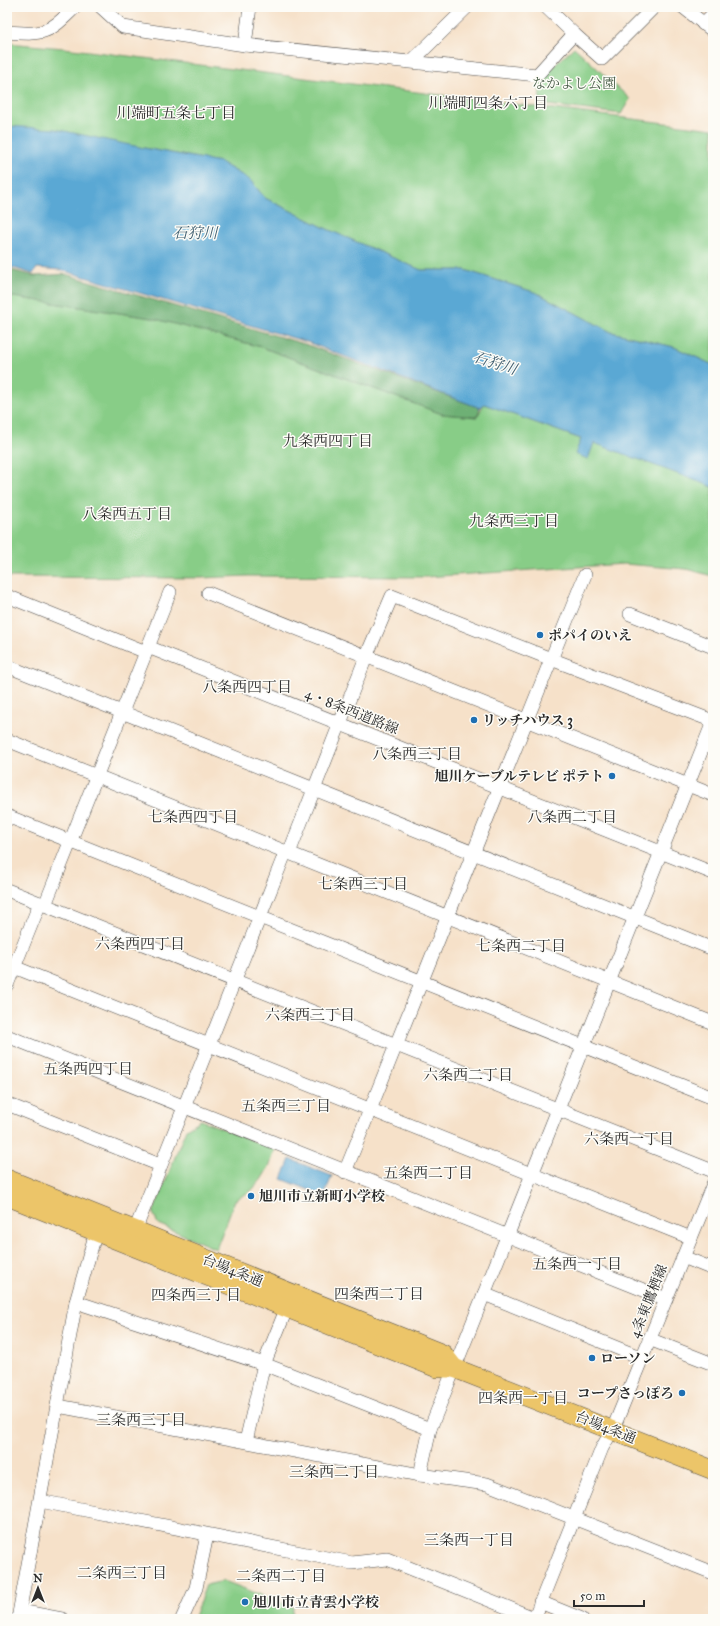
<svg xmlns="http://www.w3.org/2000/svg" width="720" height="1626" font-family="'IM FELL Great Primer','Noto Serif JP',serif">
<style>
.green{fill:#88cd87;stroke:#5a7c59}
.forest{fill:#6eb074;stroke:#4c6e50}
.water{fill:#5aa8d4;stroke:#426a80}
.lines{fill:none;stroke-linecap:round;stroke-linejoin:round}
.minor-casing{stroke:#494643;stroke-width:14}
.highway-casing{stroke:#494643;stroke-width:20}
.minor{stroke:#fff;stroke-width:13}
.highway{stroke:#ecc569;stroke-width:19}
.poi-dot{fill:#1f6fb2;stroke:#fdfcf7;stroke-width:1.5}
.labels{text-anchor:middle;stroke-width:3;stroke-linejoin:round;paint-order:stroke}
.park-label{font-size:14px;fill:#475c47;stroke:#fdfcf7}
.poi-label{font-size:14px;font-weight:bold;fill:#2b2b2b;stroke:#fdfcf7;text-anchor:start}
.street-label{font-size:14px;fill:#2b2b2b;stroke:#fdfcf7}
.neighbourhood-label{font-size:15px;fill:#2b2b2b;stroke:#fdfcf7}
.water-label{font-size:15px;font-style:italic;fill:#3e5d6f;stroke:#fdfcf7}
</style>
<rect width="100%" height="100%" fill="#fdfcf7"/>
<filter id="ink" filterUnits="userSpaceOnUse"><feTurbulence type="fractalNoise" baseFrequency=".025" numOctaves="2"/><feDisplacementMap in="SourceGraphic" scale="8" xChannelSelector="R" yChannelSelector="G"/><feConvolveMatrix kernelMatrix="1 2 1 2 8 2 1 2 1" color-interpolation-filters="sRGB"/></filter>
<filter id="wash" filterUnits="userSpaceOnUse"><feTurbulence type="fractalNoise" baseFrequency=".012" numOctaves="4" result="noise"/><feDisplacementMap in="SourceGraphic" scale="16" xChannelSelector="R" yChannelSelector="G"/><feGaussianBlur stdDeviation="0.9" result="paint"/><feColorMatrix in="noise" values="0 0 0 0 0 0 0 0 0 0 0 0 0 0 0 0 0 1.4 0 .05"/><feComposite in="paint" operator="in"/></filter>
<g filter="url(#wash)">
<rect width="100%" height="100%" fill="#f6e1c9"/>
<!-- green -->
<g class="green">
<path d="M 7,43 L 64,48 L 713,129 L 713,365 L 674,347 L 611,332 L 537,293 L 465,270 L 421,270 L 327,229 L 265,198 L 250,180 L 220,162 L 144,148 L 7,127 Z"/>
<path d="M 574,47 L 630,99 L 621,114 L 540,104 L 539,80 Z"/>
<path d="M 7,296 L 152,318 L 261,347 L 442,414 L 477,417 L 484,404 L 581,439 L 588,459 L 593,442 L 713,484 L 713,576 L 686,569 L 624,564 L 426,577 L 248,576 L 201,578 L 7,577 Z"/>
<path d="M 201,1120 L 275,1150 L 270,1165 L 261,1180 L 251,1191 L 235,1200 L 216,1249 L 158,1224 L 153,1213 L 186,1129 Z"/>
<path d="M 224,1581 L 293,1607 L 292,1619 L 193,1619 L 206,1585 Z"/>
</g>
<!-- forest -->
<path class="forest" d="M 7,269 L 35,276 L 65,274 L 308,345 L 480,408 L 477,417 L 442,414 L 261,347 L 152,318 L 7,296 Z"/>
<!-- water -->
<g class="water">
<path d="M 7,126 L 55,129 L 144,148 L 220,162 L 250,180 L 265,198 L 327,229 L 421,270 L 465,270 L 537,293 L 611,332 L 674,347 L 713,365 L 713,487 L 594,443 L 588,459 L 575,454 L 581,439 L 484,404 L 480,408 L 307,342 L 61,270 L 37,268 L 33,274 L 7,266 Z"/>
<path d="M 290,1159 L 332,1176 L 324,1196 L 282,1179 Z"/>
</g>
</g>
<g filter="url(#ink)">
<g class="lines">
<!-- minor casing -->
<g class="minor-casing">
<g id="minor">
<path d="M 101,7 L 123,27 L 245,45 L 537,75 L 574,34"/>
<path d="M 546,7 L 574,34 L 602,59 L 654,7"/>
<path d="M 683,7 L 713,31"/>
<path d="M 703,24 L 713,14"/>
<path d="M 7,32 C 44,35 48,34 75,7"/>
<path d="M 245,45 L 250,7"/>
<path d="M 412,61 L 467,7"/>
<path d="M 208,593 L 713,795"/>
<path d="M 7,596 L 146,652"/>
<path d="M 630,614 L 713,647"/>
<path d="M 148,647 L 713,873"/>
<path d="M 7,666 L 713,949"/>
<path d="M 7,740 L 713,1023"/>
<path d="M 7,816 L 713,1098"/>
<path d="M 289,853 L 366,657 L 392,596 L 551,659 L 713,721"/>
<path d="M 7,890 L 713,1171"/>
<path d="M 45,905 L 170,592"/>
<path d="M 14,967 L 691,1238"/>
<path d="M 7,985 L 40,903"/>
<path d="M 7,1036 L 666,1299"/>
<path d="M 7,1104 L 160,1165"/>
<path d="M 345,1172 L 585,575"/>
<path d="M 132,1238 L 286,851"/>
<path d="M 683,1257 L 713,1269"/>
<path d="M 484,1294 L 642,1358"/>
<path d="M 76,1302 L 264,1364 L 430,1429"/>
<path d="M 649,1339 L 713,1364"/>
<path d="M 58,1406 L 420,1475 L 487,1484 L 713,1573"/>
<path d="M 246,1441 L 264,1364 L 290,1300"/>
<path d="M 420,1475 L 430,1429 L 713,722"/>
<path d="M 40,1501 L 352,1563 L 387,1559 L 534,1618"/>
<path d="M 540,1602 L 582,1619"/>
<path d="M 20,1611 L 62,1619"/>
<path d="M 18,1619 L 76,1302 L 98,1225"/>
<path d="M 182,1619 L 196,1588 L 207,1535"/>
<path d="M 534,1619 L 602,1448 L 613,1429 L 713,1184"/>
</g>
</g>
<!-- highway casing -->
<g class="highway-casing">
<g id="highway">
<path d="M 7,1179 L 443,1354 L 454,1368"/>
<path d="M 7,1196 L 437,1368 L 454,1368 L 713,1470"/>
</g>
</g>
<!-- minor -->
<use href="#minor" class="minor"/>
<!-- highway -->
<use href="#highway" class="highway"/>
</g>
</g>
<!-- markers -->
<g class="poi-dot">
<circle cx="540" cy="635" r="4"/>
<circle cx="474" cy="720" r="4"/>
<circle cx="612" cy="776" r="4"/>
<circle cx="251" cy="1196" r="4"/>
<circle cx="592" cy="1358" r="4"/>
<circle cx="682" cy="1393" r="4"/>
<circle cx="245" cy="1602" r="4"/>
</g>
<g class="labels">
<!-- park labels -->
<g class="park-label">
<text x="574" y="88">なかよし公園</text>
</g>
<!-- poi labels -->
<g class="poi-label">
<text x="548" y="640">ポパイのいえ</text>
<text x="482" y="725">リッチハウス 3</text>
<text x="604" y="781" text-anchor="end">旭川ケーブルテレビ ポテト</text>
<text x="259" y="1201">旭川市立新町小学校</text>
<text x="600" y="1363">ローソン</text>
<text x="674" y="1398" text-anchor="end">コープさっぽろ</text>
<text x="253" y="1607">旭川市立青雲小学校</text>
</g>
<!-- street labels -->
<g class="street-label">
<text transform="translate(352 711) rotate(22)" y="5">4・8条西道路線</text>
<text transform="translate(233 1270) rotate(22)" y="5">台場4条通</text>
<text transform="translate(648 1301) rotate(-68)" y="5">4条東鷹栖線</text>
<text transform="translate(606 1427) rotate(22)" y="5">台場4条通</text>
</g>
<!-- neighbourhood labels -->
<g class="neighbourhood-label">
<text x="488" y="108">川端町四条六丁目</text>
<text x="176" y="118">川端町五条七丁目</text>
<text x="328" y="446">九条西四丁目</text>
<text x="127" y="519">八条西五丁目</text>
<text x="514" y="526">九条西三丁目</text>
<text x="247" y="692">八条西四丁目</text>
<text x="417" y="759">八条西三丁目</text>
<text x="193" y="822">七条西四丁目</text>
<text x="572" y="822">八条西二丁目</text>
<text x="363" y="889">七条西三丁目</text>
<text x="140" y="949">六条西四丁目</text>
<text x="521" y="951">七条西二丁目</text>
<text x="310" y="1020">六条西三丁目</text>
<text x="88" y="1074">五条西四丁目</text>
<text x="468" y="1080">六条西二丁目</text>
<text x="286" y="1111">五条西三丁目</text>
<text x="629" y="1144">六条西一丁目</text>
<text x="428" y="1178">五条西二丁目</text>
<text x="577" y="1269">五条西一丁目</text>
<text x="379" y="1299">四条西二丁目</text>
<text x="196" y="1300">四条西三丁目</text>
<text x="523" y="1403">四条西一丁目</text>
<text x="141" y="1425">三条西三丁目</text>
<text x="334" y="1477">三条西二丁目</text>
<text x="469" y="1545">三条西一丁目</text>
<text x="122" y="1578">二条西三丁目</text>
<text x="281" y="1581">二条西二丁目</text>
</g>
<!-- water labels -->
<g class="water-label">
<text x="195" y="238">石狩川</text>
<text transform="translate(495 363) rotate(18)" y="5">石狩川</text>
</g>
</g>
<!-- margin -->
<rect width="720" height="1626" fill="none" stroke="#fdfcf7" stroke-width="24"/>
<!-- north arrow -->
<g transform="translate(38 1588)" stroke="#fdfcf7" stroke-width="3" paint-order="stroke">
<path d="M0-3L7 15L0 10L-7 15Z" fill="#2b2b2b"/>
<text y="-6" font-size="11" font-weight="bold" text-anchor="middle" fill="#2b2b2b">N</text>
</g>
<!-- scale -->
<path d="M574 1600v6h70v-6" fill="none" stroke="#2b2b2b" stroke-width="2"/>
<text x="580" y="1600" font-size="12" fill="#2b2b2b" stroke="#fdfcf7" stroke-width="3" paint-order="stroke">50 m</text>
</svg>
